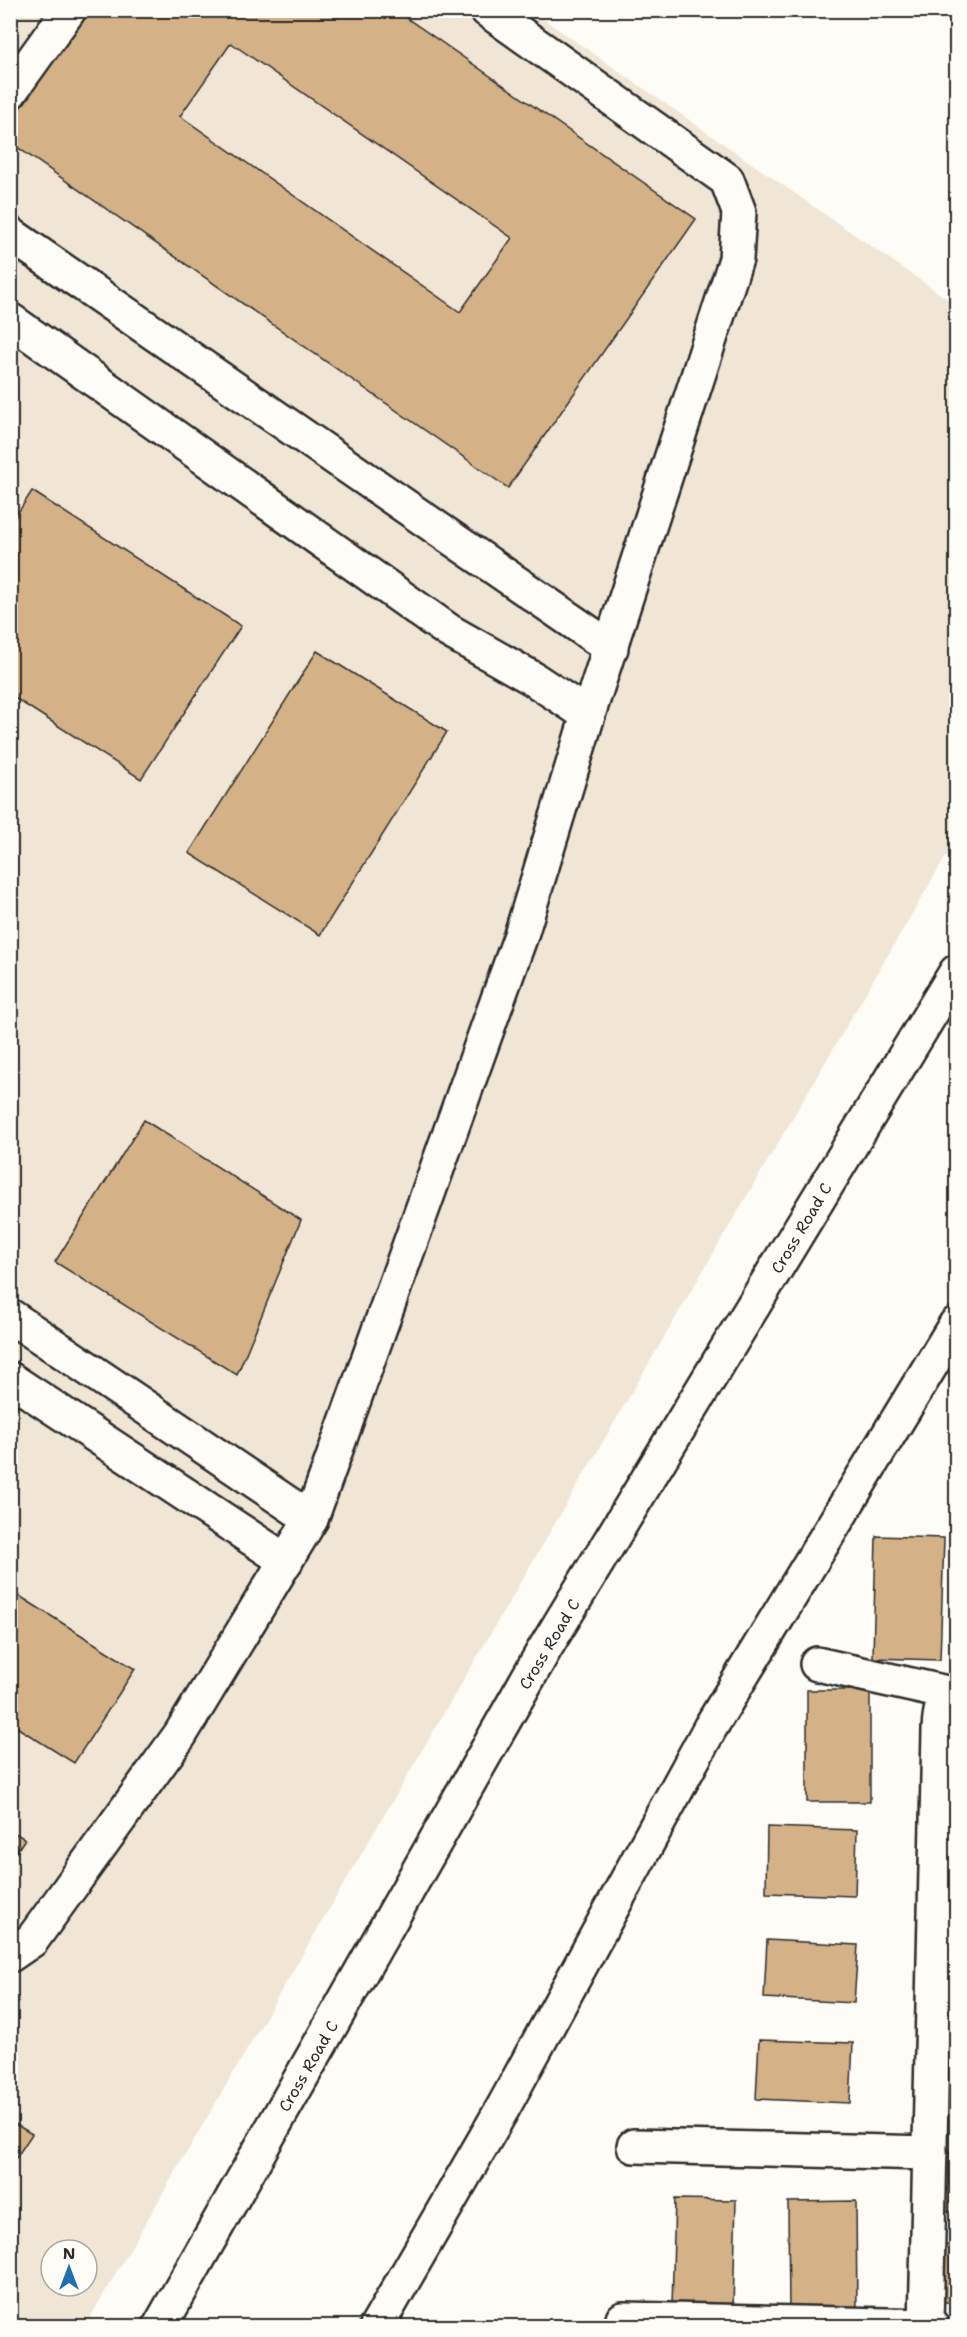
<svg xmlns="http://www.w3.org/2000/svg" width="967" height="2337" font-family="'Shantell Sans',sans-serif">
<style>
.built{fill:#f1e6d5;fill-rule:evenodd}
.building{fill:#d5b187;stroke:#2b2b2b;stroke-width:1.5;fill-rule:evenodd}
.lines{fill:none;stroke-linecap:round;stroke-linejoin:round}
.minor-casing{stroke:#2b2b2b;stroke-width:38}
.minor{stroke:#fdfcf7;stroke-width:33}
.labels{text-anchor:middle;stroke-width:4.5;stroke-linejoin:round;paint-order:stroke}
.street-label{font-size:16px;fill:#2b2b2b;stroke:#fdfcf7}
</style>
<rect width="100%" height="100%" fill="#fdfcf7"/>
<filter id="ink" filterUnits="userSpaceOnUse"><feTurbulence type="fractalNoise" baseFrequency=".0167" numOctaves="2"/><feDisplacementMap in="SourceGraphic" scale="12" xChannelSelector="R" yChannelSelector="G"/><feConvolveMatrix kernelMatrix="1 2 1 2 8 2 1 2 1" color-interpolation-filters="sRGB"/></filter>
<g filter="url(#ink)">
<!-- built -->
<path class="built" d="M 11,11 L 532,11 L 956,305 L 956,839 L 85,2326 L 11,2326 ZM 51,2250 L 87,2250 L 87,2286 L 51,2286 Z"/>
<!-- building -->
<g class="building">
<path d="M 84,10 L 395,10 L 696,219 L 508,488 L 10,142 L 10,116 ZM 231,43 L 512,238 L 460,312 L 180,116 Z"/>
<path d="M 32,491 L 241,626 L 141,779 L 10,695 L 10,525 Z"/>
<path d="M 317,651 L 447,732 L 320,935 L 189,853 Z"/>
<path d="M 144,1120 L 301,1220 L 237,1375 L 55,1262 Z"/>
<path d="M 876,1536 L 944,1538 L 940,1660 L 873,1658 Z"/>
<path d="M 10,1590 L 135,1669 L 74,1763 L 10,1723 Z"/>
<rect x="807" y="1690" width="63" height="112"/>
<path d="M 950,1749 L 956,1749 L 956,1804 L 948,1803 Z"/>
<path d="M 767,1827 L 857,1830 L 855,1896 L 766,1893 Z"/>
<path d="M 10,1830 L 25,1839 L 10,1861 Z"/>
<path d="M 950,1849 L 956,1849 L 956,1903 L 949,1903 Z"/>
<path d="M 767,1940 L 858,1945 L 854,2003 L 764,1998 Z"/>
<rect x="941" y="1948" width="15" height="56"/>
<path d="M 759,2040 L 853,2043 L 850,2103 L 756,2099 Z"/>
<path d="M 942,2047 L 956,2048 L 956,2111 L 939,2110 Z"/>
<path d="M 10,2121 L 32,2134 L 10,2167 Z"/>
<path d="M 935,2152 L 956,2153 L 956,2212 L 932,2211 Z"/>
<path d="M 675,2199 L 736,2200 L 733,2308 L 672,2306 Z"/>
<path d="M 856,2201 L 857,2312 L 789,2313 L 788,2202 Z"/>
<rect x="936" y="2245" width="20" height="57"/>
</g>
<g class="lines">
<!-- minor casing -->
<g class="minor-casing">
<g id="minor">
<path d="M 10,92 L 69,10"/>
<path d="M 10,234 L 611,648"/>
<path d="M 10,320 L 449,631 L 532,678 L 588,715"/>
<path d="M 10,1316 L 311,1519"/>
<path d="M 10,1379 L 286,1561"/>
<path d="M 817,1664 L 952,1694"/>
<path d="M 10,1955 L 32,1940 L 180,1735 L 311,1519 L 521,935 L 588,715 L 736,259 L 739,212 L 727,180 L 487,10"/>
<path d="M 634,2146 L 930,2153"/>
<path d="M 623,2319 L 932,2326"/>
<path d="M 160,2326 L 544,1650 L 956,972"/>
<path d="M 377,2326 L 504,2106 L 710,1728 L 956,1324"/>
<path d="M 926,2326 L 939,1730 C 940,1715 940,1699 956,1692"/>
</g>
</g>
<!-- minor -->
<use href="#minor" class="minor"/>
</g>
</g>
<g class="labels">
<!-- street labels -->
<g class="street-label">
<text transform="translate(801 1228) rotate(-59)" y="6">Cross Road C</text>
<text transform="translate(549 1644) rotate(-59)" y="6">Cross Road C</text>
<text transform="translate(308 2066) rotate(-60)" y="6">Cross Road C</text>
</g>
</g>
<!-- margin -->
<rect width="967" height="2337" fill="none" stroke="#fdfcf7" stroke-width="36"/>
<rect x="18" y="18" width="931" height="2301" fill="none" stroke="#2b2b2b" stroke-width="2" filter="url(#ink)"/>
<!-- north arrow -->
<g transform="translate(69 2268)"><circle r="28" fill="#fdfcf7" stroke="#a9a8a5" stroke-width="1.5"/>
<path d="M0-4.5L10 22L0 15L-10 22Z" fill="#1f6fb2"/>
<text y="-9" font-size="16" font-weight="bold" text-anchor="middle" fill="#2b2b2b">N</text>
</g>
</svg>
